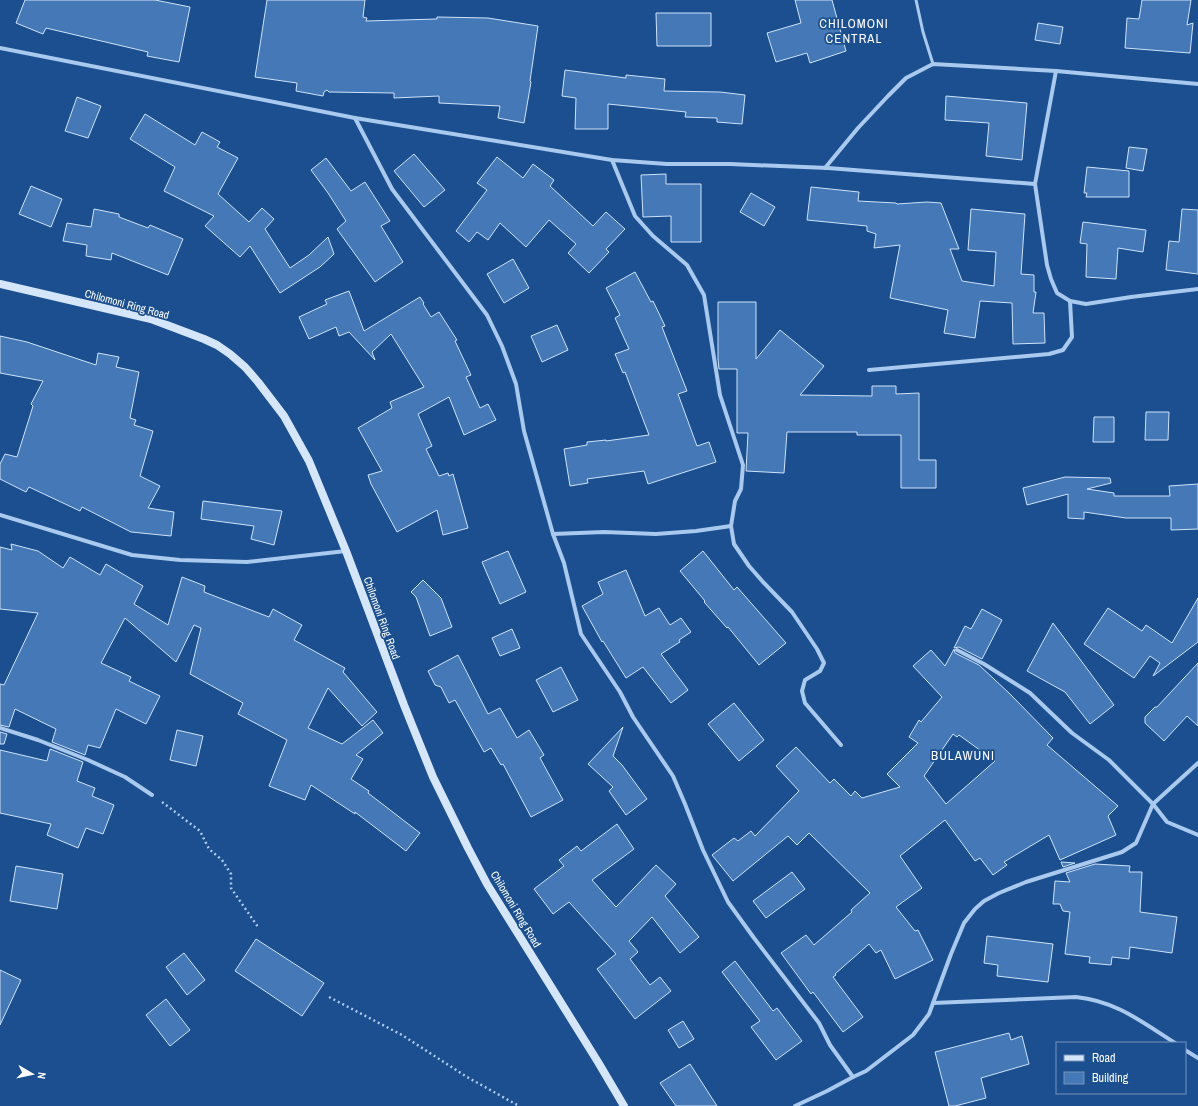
<svg xmlns="http://www.w3.org/2000/svg" width="1198" height="1106" font-family="'Archivo Narrow',sans-serif">
<style>
.building{fill:#4478b7;stroke:#cfe3fa;fill-rule:evenodd}
.lines{fill:none;stroke-linecap:round;stroke-linejoin:round}
.path{stroke:#a9c9ee;stroke-width:2.5;stroke-dasharray:2 3;stroke-linecap:butt}
.lane{stroke:#a9c9ee;stroke-width:3}
.street{stroke:#a9c9ee;stroke-width:4}
.secondary{stroke:#d6e6fa;stroke-width:8}
.labels{text-anchor:middle;stroke-width:3.5;stroke-linejoin:round;paint-order:stroke}
.street-label{font-size:11px;fill:#fff;stroke:#1b4f8f}
.quarter-label{font-size:13px;letter-spacing:1px;fill:#fff;stroke:#1b4f8f}
</style>
<rect width="100%" height="100%" fill="#1b4f8f"/>
<!-- building -->
<g class="building">
<path d="M 25,0 L 155,0 L 190,7 L 179,62 L 147,56 L 148,52 L 46,28 L 43,34 L 16,23 Z"/>
<path d="M 267,0 L 365,0 L 363,17 L 367,18 L 366,21 L 437,19 L 437,17 L 488,18 L 538,26 L 530,81 L 531,82 L 524,123 L 498,118 L 500,106 L 439,103 L 439,96 L 394,98 L 394,93 L 329,92 L 327,90 L 324,92 L 323,96 L 296,91 L 297,83 L 255,77 Z"/>
<path d="M 795,0 L 832,0 L 846,51 L 810,63 L 807,53 L 776,62 L 767,33 L 801,23 Z"/>
<path d="M 1142,0 L 1191,0 L 1187,25 L 1193,23 L 1190,53 L 1125,48 L 1127,18 L 1139,19 Z"/>
<path d="M 656,13 L 711,13 L 711,46 L 657,46 Z"/>
<path d="M 1038,23 L 1063,27 L 1060,44 L 1035,40 Z"/>
<path d="M 565,70 L 626,78 L 626,75 L 665,79 L 664,91 L 720,92 L 745,95 L 742,124 L 717,122 L 717,118 L 685,117 L 686,112 L 608,104 L 608,129 L 575,129 L 576,98 L 562,96 Z"/>
<path d="M 946,96 L 1027,103 L 1022,160 L 986,156 L 989,123 L 945,120 Z"/>
<path d="M 77,97 L 101,106 L 88,138 L 65,131 Z"/>
<path d="M 145,114 L 195,145 L 202,132 L 220,142 L 217,147 L 238,158 L 218,194 L 249,222 L 262,208 L 274,219 L 265,229 L 290,268 L 309,255 L 328,237 L 334,254 L 320,267 L 280,293 L 250,246 L 240,257 L 205,226 L 214,216 L 164,191 L 175,167 L 130,139 Z"/>
<path d="M 1129,147 L 1147,149 L 1143,171 L 1126,168 Z"/>
<path d="M 414,154 L 445,190 L 424,207 L 394,171 Z"/>
<path d="M 497,157 L 523,178 L 533,164 L 554,180 L 550,186 L 593,226 L 606,212 L 625,229 L 606,249 L 609,252 L 589,273 L 568,253 L 576,244 L 549,220 L 526,247 L 500,223 L 488,240 L 477,232 L 469,242 L 456,231 L 487,190 L 477,183 Z"/>
<path d="M 326,158 L 351,191 L 365,182 L 390,221 L 381,226 L 403,262 L 375,282 L 337,229 L 346,221 L 328,193 L 311,170 Z"/>
<path d="M 1087,167 L 1129,171 L 1129,197 L 1086,197 L 1087,193 L 1084,193 Z"/>
<path d="M 666,174 L 666,184 L 701,184 L 701,242 L 671,242 L 671,216 L 643,217 L 641,175 Z"/>
<path d="M 31,186 L 62,199 L 51,227 L 19,214 Z"/>
<path d="M 811,187 L 859,192 L 858,201 L 896,203 L 897,204 L 927,202 L 941,203 L 959,249 L 950,249 L 962,281 L 994,286 L 996,252 L 968,250 L 971,209 L 1025,214 L 1021,274 L 1034,275 L 1034,292 L 1036,292 L 1033,313 L 1044,313 L 1045,343 L 1013,344 L 1012,303 L 980,301 L 975,338 L 944,333 L 948,310 L 890,298 L 900,245 L 874,248 L 876,234 L 867,231 L 867,226 L 807,220 Z"/>
<path d="M 751,193 L 775,207 L 764,226 L 740,212 Z"/>
<path d="M 94,209 L 119,214 L 119,217 L 148,228 L 150,225 L 183,239 L 168,275 L 112,253 L 111,260 L 86,256 L 87,245 L 63,241 L 67,223 L 91,227 Z"/>
<path d="M 1182,209 L 1198,210 L 1198,274 L 1166,270 L 1169,241 L 1179,242 Z"/>
<path d="M 1083,222 L 1146,230 L 1143,252 L 1118,248 L 1116,279 L 1086,277 L 1087,244 L 1080,243 Z"/>
<path d="M 513,259 L 529,288 L 504,303 L 487,274 Z"/>
<path d="M 635,272 L 651,302 L 653,301 L 665,326 L 662,327 L 687,391 L 678,394 L 697,446 L 709,442 L 716,462 L 648,484 L 644,471 L 587,479 L 588,483 L 570,486 L 564,449 L 587,445 L 587,442 L 606,440 L 606,441 L 649,435 L 625,372 L 623,373 L 615,354 L 629,349 L 615,318 L 620,315 L 606,288 Z"/>
<path d="M 349,291 L 364,331 L 420,297 L 424,303 L 423,304 L 431,317 L 439,312 L 457,340 L 455,341 L 471,375 L 466,377 L 480,408 L 488,404 L 496,420 L 464,435 L 449,397 L 418,414 L 432,446 L 426,449 L 439,476 L 448,473 L 449,476 L 453,474 L 468,528 L 443,535 L 437,510 L 397,532 L 371,484 L 368,475 L 382,471 L 358,428 L 392,408 L 390,402 L 424,387 L 391,334 L 372,352 L 375,360 L 349,332 L 339,336 L 336,327 L 309,339 L 299,317 L 327,304 L 325,300 Z"/>
<path d="M 718,302 L 756,302 L 756,359 L 780,330 L 824,366 L 800,395 L 872,396 L 872,386 L 896,386 L 896,394 L 919,393 L 919,460 L 936,460 L 936,488 L 901,488 L 901,435 L 857,435 L 857,432 L 787,432 L 784,473 L 746,471 L 748,433 L 737,433 L 737,369 L 719,369 L 718,359 Z"/>
<path d="M 557,325 L 568,350 L 542,362 L 531,336 Z"/>
<path d="M 0,336 L 27,342 L 96,365 L 98,353 L 119,357 L 116,367 L 139,372 L 130,418 L 136,420 L 134,425 L 153,431 L 140,476 L 160,486 L 148,508 L 174,512 L 171,536 L 131,532 L 82,507 L 80,511 L 29,487 L 26,492 L 0,479 L 0,464 L 5,454 L 17,457 L 33,406 L 31,404 L 43,381 L 0,373 Z"/>
<path d="M 1146,412 L 1169,412 L 1168,440 L 1145,440 Z"/>
<path d="M 1094,417 L 1114,417 L 1114,442 L 1093,442 Z"/>
<path d="M 1065,477 L 1110,478 L 1111,483 L 1087,489 L 1114,493 L 1114,496 L 1170,496 L 1169,486 L 1198,484 L 1198,529 L 1171,530 L 1171,518 L 1126,518 L 1084,512 L 1084,519 L 1068,518 L 1068,494 L 1027,505 L 1023,488 Z"/>
<path d="M 203,501 L 282,511 L 274,545 L 251,539 L 254,526 L 201,519 Z"/>
<path d="M 11,544 L 38,551 L 63,568 L 70,557 L 100,575 L 106,564 L 143,586 L 134,604 L 168,625 L 182,577 L 205,586 L 204,592 L 269,617 L 273,609 L 302,625 L 294,640 L 345,668 L 343,672 L 377,712 L 362,726 L 328,688 L 308,728 L 342,744 L 373,720 L 383,733 L 356,755 L 363,759 L 351,779 L 369,791 L 368,793 L 420,833 L 406,851 L 355,812 L 355,814 L 311,785 L 305,800 L 269,786 L 287,740 L 238,714 L 243,703 L 190,674 L 201,628 L 194,625 L 176,662 L 125,618 L 101,663 L 131,677 L 129,681 L 160,696 L 146,724 L 116,709 L 100,748 L 88,745 L 85,755 L 52,742 L 56,729 L 15,709 L 9,727 L 0,725 L 0,684 L 4,685 L 38,613 L 0,609 L 0,547 L 12,550 Z"/>
<path d="M 508,551 L 526,592 L 500,604 L 482,562 Z"/>
<path d="M 703,551 L 734,590 L 737,587 L 786,643 L 759,665 L 728,627 L 727,628 L 704,602 L 705,601 L 680,571 Z"/>
<path d="M 626,570 L 645,616 L 659,608 L 670,625 L 681,618 L 691,632 L 679,640 L 680,642 L 661,654 L 688,690 L 671,703 L 643,667 L 626,678 L 603,641 L 602,642 L 582,606 L 603,594 L 598,582 Z"/>
<path d="M 423,580 L 441,598 L 452,627 L 430,636 L 416,597 L 411,592 Z"/>
<path d="M 1198,598 L 1198,642 L 1153,676 L 1160,663 L 1150,656 L 1134,678 L 1084,644 L 1108,608 L 1142,631 L 1146,625 L 1172,643 Z"/>
<path d="M 982,609 L 1002,620 L 982,659 L 959,647 L 954,648 L 965,626 L 971,629 Z"/>
<path d="M 1053,623 L 1114,705 L 1090,724 L 1065,692 L 1027,671 Z"/>
<path d="M 512,629 L 520,648 L 500,656 L 492,638 Z"/>
<path d="M 954,649 L 955,653 L 979,665 L 1010,694 L 1053,738 L 1047,745 L 1118,806 L 1108,816 L 1116,835 L 1060,860 L 1049,835 L 1004,862 L 1007,865 L 993,875 L 980,858 L 975,861 L 945,820 L 900,856 L 922,888 L 896,907 L 915,931 L 918,930 L 933,960 L 895,979 L 881,950 L 876,953 L 869,944 L 835,974 L 836,975 L 833,977 L 863,1017 L 843,1032 L 813,992 L 811,994 L 781,953 L 806,935 L 814,945 L 852,912 L 851,910 L 870,893 L 809,833 L 797,845 L 788,836 L 733,881 L 712,855 L 734,838 L 738,841 L 751,831 L 755,836 L 799,791 L 776,766 L 796,747 L 830,783 L 834,779 L 851,796 L 855,791 L 862,798 L 900,787 L 887,774 L 918,743 L 909,737 L 919,720 L 921,722 L 942,697 L 913,666 L 931,650 L 945,666 ZM 953,734 L 957,737 L 959,735 L 995,761 L 946,804 L 924,776 Z"/>
<path d="M 458,655 L 488,714 L 500,708 L 517,738 L 529,730 L 544,755 L 540,758 L 563,800 L 531,817 L 503,764 L 501,765 L 491,748 L 484,752 L 455,700 L 449,703 L 441,687 L 435,685 L 428,671 Z"/>
<path d="M 1198,663 L 1198,726 L 1187,716 L 1164,741 L 1145,723 L 1145,717 L 1155,707 L 1157,707 Z"/>
<path d="M 561,667 L 578,700 L 553,712 L 536,680 Z"/>
<path d="M 734,703 L 764,740 L 739,761 L 708,724 Z"/>
<path d="M 623,727 L 613,756 L 622,765 L 647,799 L 626,815 L 609,791 L 613,787 L 588,764 Z"/>
<path d="M 177,730 L 203,736 L 196,766 L 170,760 Z"/>
<path d="M 0,732 L 7,734 L 4,744 L 0,744 Z"/>
<path d="M 50,749 L 83,762 L 77,781 L 95,788 L 92,796 L 114,805 L 103,834 L 86,828 L 78,848 L 47,835 L 51,824 L 0,813 L 0,750 L 47,761 Z"/>
<path d="M 617,824 L 634,849 L 592,880 L 616,907 L 656,865 L 676,884 L 665,896 L 699,937 L 680,953 L 652,917 L 629,941 L 638,952 L 630,959 L 650,985 L 660,977 L 671,991 L 635,1019 L 597,969 L 616,954 L 569,902 L 553,914 L 534,889 L 564,866 L 559,860 L 577,846 L 581,851 Z"/>
<path d="M 1061,862 L 1075,863 L 1063,867 Z"/>
<path d="M 1095,864 L 1130,866 L 1129,872 L 1142,872 L 1140,912 L 1177,917 L 1172,953 L 1130,947 L 1129,959 L 1112,957 L 1111,965 L 1089,963 L 1090,957 L 1065,954 L 1070,912 L 1063,911 L 1060,904 L 1053,904 L 1055,881 L 1070,882 L 1066,873 Z"/>
<path d="M 16,866 L 63,874 L 57,909 L 10,901 Z"/>
<path d="M 792,872 L 805,889 L 766,918 L 753,901 Z"/>
<path d="M 987,936 L 1053,944 L 1048,982 L 997,976 L 998,965 L 984,963 Z"/>
<path d="M 256,939 L 324,983 L 302,1016 L 235,971 Z"/>
<path d="M 184,953 L 205,980 L 187,995 L 166,967 Z"/>
<path d="M 735,961 L 773,1011 L 777,1008 L 802,1041 L 776,1060 L 751,1027 L 760,1021 L 722,972 Z"/>
<path d="M 0,970 L 21,980 L 0,1025 Z"/>
<path d="M 166,999 L 190,1030 L 170,1046 L 146,1015 Z"/>
<path d="M 683,1021 L 694,1039 L 679,1048 L 668,1030 Z"/>
<path d="M 1009,1033 L 1011,1040 L 1022,1036 L 1029,1064 L 981,1078 L 986,1098 L 955,1106 L 949,1106 L 935,1052 Z"/>
<path d="M 690,1064 L 717,1106 L 676,1106 L 660,1083 Z"/>
</g>
<g class="lines">
<!-- path -->
<g class="path">
<path d="M 162,802 L 200,831 L 209,849 L 222,860 L 231,874 L 231,888 L 258,927"/>
<path d="M 329,997 L 402,1035 L 467,1077 L 519,1106"/>
</g>
<!-- lane -->
<path class="lane" d="M 916,0 L 923,32 L 933,64"/>
<!-- street -->
<g class="street">
<path d="M 0,48 L 355,118 L 612,160 L 667,164 L 730,164 L 828,168 L 1035,184"/>
<path d="M 1056,71 L 1035,184 L 1047,265 L 1051,279 L 1057,293 L 1070,301 L 1086,304 L 1131,297 L 1198,289"/>
<path d="M 355,118 L 392,189 L 487,315 L 502,346 L 516,384 L 524,431 L 553,534 L 564,563 L 581,634 L 620,692 L 633,717 L 673,776 L 685,804 L 703,850 L 728,902 L 754,938 L 819,1023 L 830,1045 L 853,1077"/>
<path d="M 612,160 L 635,216 L 653,236 L 687,265 L 704,295 L 720,395 L 743,465 L 741,489 L 735,501 L 731,526 L 734,544 L 749,566 L 763,582 L 792,612 L 817,649 L 824,663 L 820,671 L 805,680 L 802,691 L 805,703 L 841,745"/>
<path d="M 825,168 L 858,128 L 888,96 L 906,78 L 933,64 L 1056,71 L 1198,84"/>
<path d="M 869,370 L 1049,354 L 1063,350 L 1072,337 L 1070,301"/>
<path d="M 0,515 L 132,555 L 180,560 L 247,562 L 346,551"/>
<path d="M 553,534 L 604,532 L 656,534 L 696,531 L 731,526"/>
<path d="M 957,650 L 984,664 L 1030,693 L 1072,733 L 1109,760 L 1153,804 L 1167,822 L 1198,835"/>
<path d="M 0,728 L 38,740 L 88,760 L 125,777 L 152,795"/>
<path d="M 933,1003 L 1076,997 C 1116,1001 1142,1022 1175,1043"/>
<path d="M 1185,1050 L 1198,1058"/>
<path d="M 795,1106 L 827,1091 L 853,1077 L 866,1071 L 913,1035 L 929,1014 L 951,954 L 964,923 L 975,909 L 984,901 L 999,893 L 1026,882 L 1122,852 L 1136,843 L 1153,804 L 1198,763"/>
</g>
<!-- secondary -->
<path class="secondary" d="M 0,284 L 151,319 L 204,339 L 217,345 L 230,354 L 245,367 L 258,382 L 284,416 L 309,461 L 346,551 L 404,705 L 433,777 L 468,848 L 487,884 L 598,1062 L 624,1106"/>
</g>
<g class="labels">
<!-- street labels -->
<g class="street-label">
<text transform="translate(127 304) rotate(15)" y="4">Chilomoni Ring Road</text>
<text transform="translate(382 618) rotate(70)" y="4">Chilomoni Ring Road</text>
<text transform="translate(516 909) rotate(59)" y="4">Chilomoni Ring Road</text>
</g>
<!-- quarter labels -->
<g class="quarter-label">
<text x="854" y="28">CHILOMONI<tspan x="854" dy="15">CENTRAL</tspan></text>
<text x="963" y="760">BULAWUNI</text>
</g>
</g>
<!-- legend -->
<rect x="1056" y="1042" width="130" height="52" fill="#1b4f8f" stroke="#7695bc"/>
<rect x="1064" y="1055" width="20" height="6" fill="#d6e6fa" stroke="#7695bc"/>
<text x="1092" y="1062" font-size="12" fill="#ffffff">Road</text>
<rect x="1064" y="1072" width="20" height="12" fill="#4478b7" stroke="#7695bc"/>
<text x="1092" y="1082" font-size="12" fill="#ffffff">Building</text>
<!-- north arrow -->
<g transform="translate(32 1074) rotate(99)" stroke="#1b4f8f" stroke-width="3" paint-order="stroke">
<path d="M0-3L7 15L0 10L-7 15Z" fill="#ffffff"/>
<text y="-6" font-size="11" font-weight="bold" text-anchor="middle" fill="#ffffff">N</text>
</g>
</svg>
